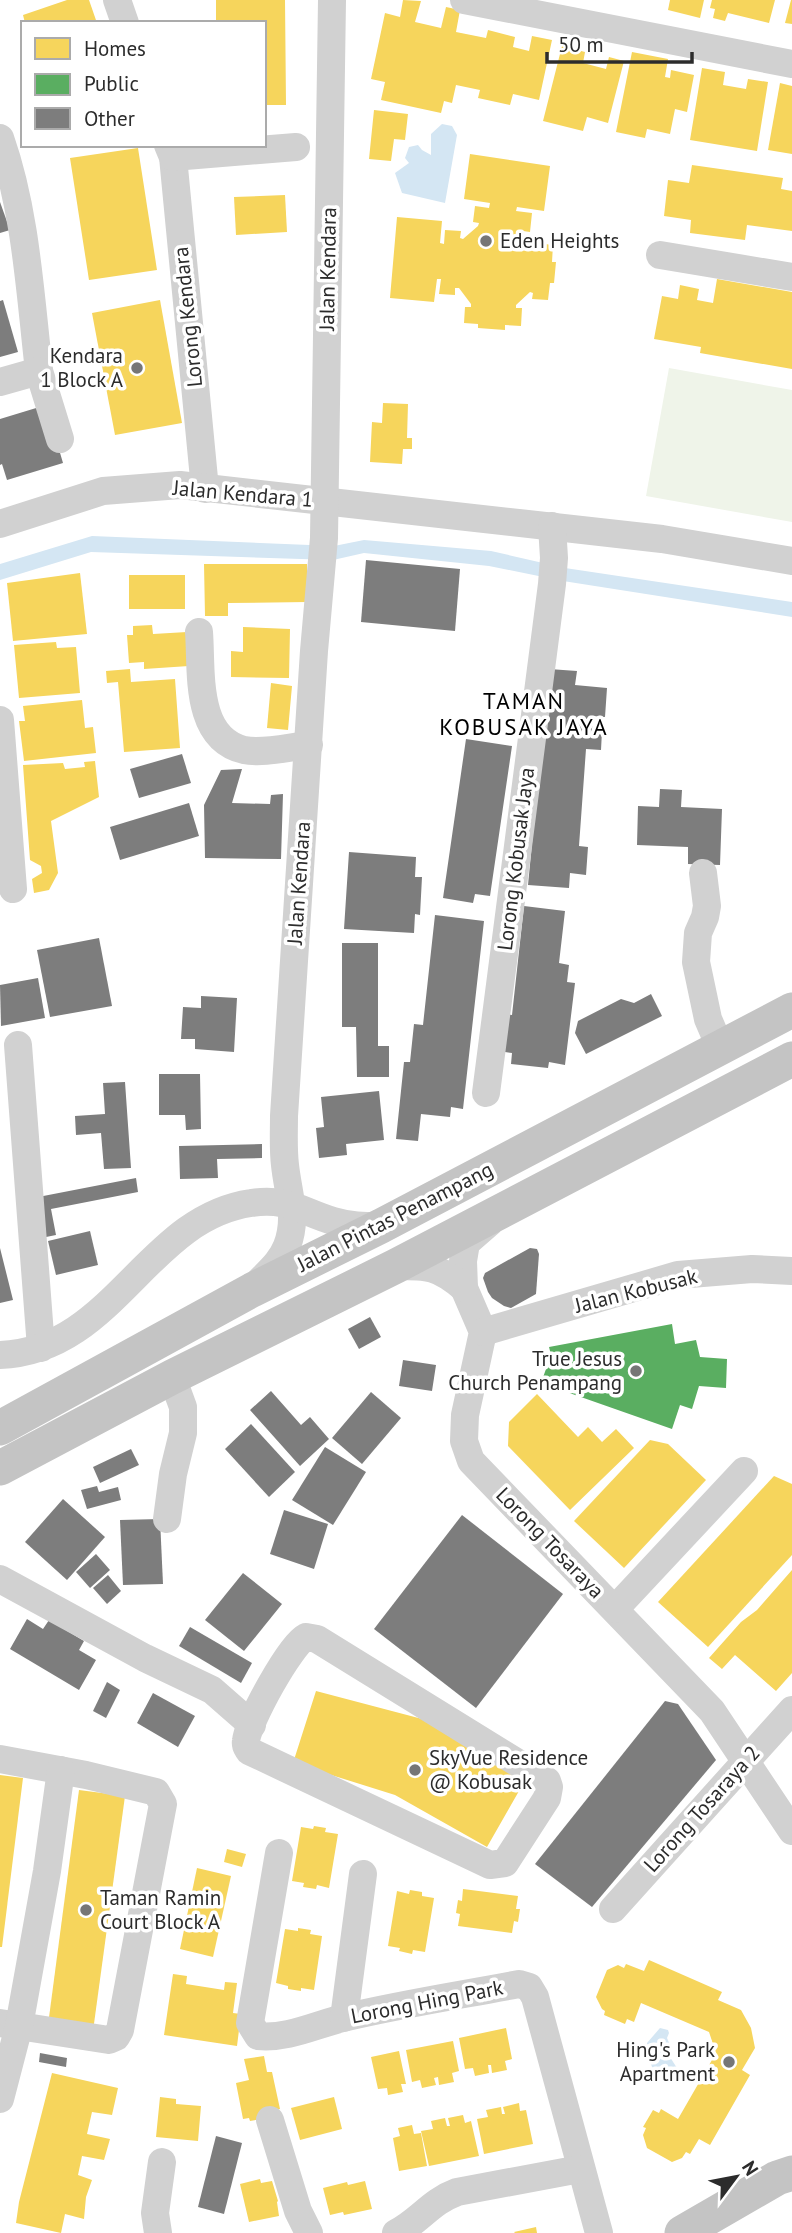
<svg xmlns="http://www.w3.org/2000/svg" width="792" height="2233" font-family="'PT Sans',sans-serif">
<style>
.green{fill:#eff4e9}
.water{fill:#d4e6f3}
.homes{fill:#f6d55c}
.public{fill:#5aae61}
.building{fill:#7d7d7d}
.lines{fill:none;stroke-linecap:round;stroke-linejoin:round}
.minor{stroke:#d1d1d1;stroke-width:28}
.major{stroke:#c4c4c4;stroke-width:35}
.poi-dot{fill:#767676;stroke:#fff;stroke-width:2.5}
.labels{text-anchor:middle;stroke-width:7;stroke-linejoin:round;paint-order:stroke}
.poi-label{font-size:21px;fill:#2c2c2c;stroke:#fff;text-anchor:start}
.street-label{font-size:21px;fill:#2c2c2c;stroke:#fff}
.neighbourhood-label{font-size:23px;letter-spacing:2px;fill:#000;stroke:#fff}
</style>
<rect width="100%" height="100%" fill="#fff"/>
<!-- green -->
<path class="green" d="M 669,368 L 792,390 L 792,522 L 646,496 Z"/>
<!-- water -->
<g class="water">
<path d="M 442,124 L 452,126 L 457,135 L 445,203 L 402,193 L 395,173 L 409,163 L 405,158 L 409,147 L 418,145 L 422,150 L 431,155 L 431,134 Z"/>
<path d="M 92,536 L 334,546 L 364,540 L 491,551 L 565,568 L 792,602 L 792,617 L 563,581 L 489,566 L 364,553 L 333,560 L 91,552 L 0,580 L 0,564 Z"/>
<path d="M 660,2028 L 668,2030 L 669,2033 L 667,2038 L 670,2045 L 666,2051 L 677,2068 L 674,2076 L 665,2080 L 653,2070 L 647,2052 L 647,2043 Z"/>
</g>
<!-- homes -->
<g class="homes">
<path d="M 67,0 L 89,0 L 97,23 L 25,23 L 23,15 Z"/>
<path d="M 216,0 L 285,0 L 286,105 L 264,105 L 264,23 L 216,23 Z"/>
<path d="M 403,0 L 421,1 L 415,22 L 441,28 L 446,7 L 460,10 L 456,32 L 486,38 L 488,30 L 515,37 L 513,47 L 529,51 L 532,36 L 552,40 L 539,100 L 513,94 L 510,105 L 478,98 L 480,90 L 456,85 L 452,103 L 444,101 L 441,113 L 381,100 L 385,82 L 371,79 L 385,13 L 400,17 Z"/>
<path d="M 670,0 L 704,0 L 700,18 L 668,10 Z"/>
<path d="M 712,0 L 775,0 L 769,23 L 728,13 L 725,21 L 713,18 L 715,9 L 710,8 Z"/>
<path d="M 791,0 L 792,0 L 792,24 L 785,23 Z"/>
<path d="M 562,46 L 585,52 L 583,63 L 606,69 L 609,57 L 624,61 L 608,123 L 587,117 L 583,131 L 543,121 Z"/>
<path d="M 632,52 L 668,59 L 665,77 L 670,78 L 671,70 L 694,75 L 687,112 L 675,109 L 670,134 L 647,129 L 645,138 L 616,132 Z"/>
<path d="M 702,68 L 725,72 L 723,85 L 746,89 L 748,79 L 768,82 L 757,151 L 690,140 Z"/>
<path d="M 780,83 L 792,86 L 792,154 L 768,150 Z"/>
<path d="M 374,110 L 408,114 L 405,140 L 394,139 L 391,161 L 369,159 Z"/>
<path d="M 138,148 L 157,270 L 89,280 L 70,158 Z"/>
<path d="M 470,154 L 550,166 L 544,211 L 517,207 L 516,211 L 532,213 L 530,232 L 523,231 L 523,233 L 534,248 L 537,249 L 537,243 L 553,245 L 552,262 L 556,262 L 554,283 L 550,283 L 548,300 L 532,299 L 533,293 L 530,292 L 516,305 L 516,308 L 522,308 L 521,326 L 505,325 L 505,330 L 478,328 L 478,324 L 464,323 L 465,307 L 471,307 L 471,304 L 459,288 L 455,288 L 455,295 L 439,294 L 441,279 L 437,279 L 434,302 L 390,298 L 397,217 L 442,221 L 440,243 L 444,244 L 445,230 L 461,231 L 460,238 L 463,239 L 478,226 L 479,223 L 473,222 L 475,206 L 489,208 L 490,203 L 464,199 Z"/>
<path d="M 692,165 L 783,178 L 781,189 L 792,191 L 792,231 L 747,225 L 745,240 L 690,233 L 691,220 L 664,216 L 668,180 L 689,183 Z"/>
<path d="M 285,195 L 287,232 L 236,235 L 234,197 Z"/>
<path d="M 717,279 L 792,292 L 792,369 L 700,353 L 701,347 L 654,339 L 662,296 L 678,299 L 680,285 L 699,289 L 697,300 L 713,303 Z"/>
<path d="M 160,300 L 182,423 L 115,435 L 92,313 Z"/>
<path d="M 383,403 L 408,404 L 407,438 L 412,438 L 412,449 L 403,449 L 402,464 L 370,462 L 372,422 L 382,423 Z"/>
<path d="M 204,564 L 307,564 L 307,602 L 228,603 L 228,616 L 205,616 Z"/>
<path d="M 80,573 L 87,634 L 13,641 L 7,583 Z"/>
<rect x="129" y="575" width="56" height="34"/>
<path d="M 152,625 L 153,634 L 187,632 L 189,666 L 144,669 L 144,662 L 129,663 L 127,635 L 133,635 L 133,626 Z"/>
<path d="M 243,627 L 290,629 L 289,678 L 231,677 L 231,651 L 243,652 Z"/>
<path d="M 56,642 L 57,648 L 76,647 L 80,693 L 19,698 L 14,645 Z"/>
<path d="M 130,669 L 131,682 L 175,679 L 180,748 L 124,752 L 118,682 L 107,683 L 106,671 Z"/>
<path d="M 271,683 L 292,686 L 288,730 L 267,728 Z"/>
<path d="M 82,700 L 85,728 L 93,727 L 96,753 L 24,761 L 19,721 L 25,721 L 23,706 Z"/>
<path d="M 95,761 L 99,797 L 51,821 L 58,873 L 49,890 L 34,893 L 32,879 L 42,873 L 41,866 L 30,860 L 23,765 L 63,763 L 65,769 L 85,767 L 84,762 Z"/>
<path d="M 537,1394 L 578,1437 L 588,1427 L 602,1442 L 616,1429 L 634,1448 L 570,1510 L 508,1446 L 509,1422 Z"/>
<path d="M 650,1440 L 668,1444 L 706,1480 L 624,1568 L 574,1521 Z"/>
<path d="M 774,1476 L 792,1484 L 792,1555 L 708,1647 L 658,1602 Z"/>
<path d="M 792,1570 L 792,1673 L 776,1691 L 735,1655 L 722,1669 L 709,1658 L 741,1622 L 757,1610 Z"/>
<path d="M 316,1691 L 426,1720 L 527,1777 L 487,1847 L 395,1795 L 293,1763 Z"/>
<path d="M 0,1775 L 23,1778 L 2,1947 L 0,1947 Z"/>
<path d="M 79,1790 L 125,1796 L 93,2031 L 48,2025 Z"/>
<path d="M 314,1826 L 326,1828 L 325,1832 L 338,1834 L 329,1888 L 317,1885 L 316,1889 L 303,1887 L 304,1883 L 292,1881 L 301,1827 L 313,1829 Z"/>
<path d="M 227,1849 L 246,1854 L 242,1867 L 224,1862 Z"/>
<path d="M 197,1868 L 231,1876 L 213,1957 L 180,1949 Z"/>
<path d="M 463,1889 L 518,1896 L 516,1909 L 520,1909 L 518,1922 L 514,1921 L 512,1933 L 458,1926 L 460,1914 L 456,1913 L 458,1900 L 462,1901 Z"/>
<path d="M 410,1890 L 422,1892 L 422,1896 L 434,1898 L 425,1952 L 413,1950 L 412,1954 L 399,1951 L 400,1948 L 388,1946 L 397,1891 L 409,1894 Z"/>
<path d="M 298,1928 L 311,1930 L 310,1934 L 322,1936 L 314,1990 L 301,1988 L 301,1991 L 288,1989 L 288,1986 L 276,1983 L 285,1929 L 298,1931 Z"/>
<path d="M 649,1960 L 722,1992 L 718,2000 L 741,2010 L 751,2028 L 755,2048 L 742,2070 L 750,2075 L 710,2145 L 699,2139 L 690,2154 L 686,2152 L 682,2158 L 672,2162 L 647,2148 L 643,2135 L 646,2128 L 643,2127 L 653,2110 L 659,2113 L 661,2109 L 678,2119 L 716,2053 L 709,2032 L 641,2003 L 634,2022 L 627,2019 L 625,2024 L 604,2015 L 605,2011 L 602,2009 L 596,1997 L 607,1970 L 618,1965 L 624,1968 L 626,1964 L 644,1971 Z"/>
<path d="M 173,1974 L 187,1976 L 186,1984 L 224,1990 L 225,1982 L 237,1983 L 233,2013 L 241,2014 L 237,2046 L 164,2035 Z"/>
<path d="M 506,2028 L 512,2059 L 505,2061 L 507,2070 L 492,2073 L 491,2065 L 488,2065 L 489,2073 L 475,2076 L 473,2068 L 465,2069 L 459,2038 Z"/>
<path d="M 453,2041 L 459,2071 L 452,2073 L 454,2082 L 439,2085 L 438,2077 L 434,2078 L 436,2085 L 422,2088 L 420,2080 L 412,2082 L 406,2050 Z"/>
<path d="M 399,2051 L 406,2084 L 401,2084 L 403,2092 L 388,2095 L 387,2088 L 378,2089 L 371,2057 Z"/>
<path d="M 264,2056 L 267,2072 L 272,2072 L 280,2109 L 266,2112 L 267,2118 L 250,2121 L 249,2118 L 243,2119 L 236,2083 L 249,2080 L 244,2059 Z"/>
<path d="M 52,2073 L 118,2088 L 112,2115 L 92,2112 L 87,2134 L 110,2139 L 104,2160 L 82,2156 L 78,2175 L 92,2180 L 86,2197 L 84,2219 L 65,2214 L 61,2233 L 16,2223 L 19,2202 Z"/>
<path d="M 160,2097 L 176,2099 L 176,2104 L 201,2106 L 198,2141 L 156,2137 Z"/>
<path d="M 334,2097 L 342,2129 L 300,2140 L 291,2108 Z"/>
<path d="M 519,2103 L 520,2111 L 526,2110 L 533,2144 L 484,2154 L 477,2119 L 488,2117 L 486,2110 L 501,2107 L 502,2114 L 505,2114 L 503,2107 Z"/>
<path d="M 463,2115 L 465,2123 L 471,2121 L 479,2156 L 429,2166 L 421,2131 L 433,2129 L 431,2121 L 445,2118 L 447,2126 L 450,2126 L 448,2118 Z"/>
<path d="M 412,2125 L 414,2134 L 421,2133 L 427,2166 L 399,2171 L 393,2138 L 400,2136 L 398,2128 Z"/>
<path d="M 260,2179 L 261,2183 L 272,2181 L 278,2201 L 277,2202 L 279,2216 L 249,2222 L 240,2184 Z"/>
<path d="M 365,2181 L 372,2209 L 344,2215 L 343,2212 L 330,2215 L 323,2188 L 347,2182 L 348,2185 Z"/>
<path d="M 536,2227 L 537,2233 L 515,2233 L 514,2232 Z"/>
</g>
<!-- public -->
<path class="public" d="M 672,1324 L 675,1344 L 696,1340 L 700,1357 L 727,1359 L 726,1388 L 699,1386 L 692,1409 L 680,1405 L 672,1429 L 541,1383 L 551,1355 L 549,1347 Z"/>
<!-- building -->
<g class="building">
<path d="M 0,202 L 10,230 L 0,233 Z"/>
<path d="M 3,300 L 18,352 L 0,357 L 0,301 Z"/>
<path d="M 46,405 L 63,463 L 7,480 L 2,464 L 0,465 L 0,419 Z"/>
<path d="M 366,560 L 460,569 L 455,631 L 361,622 Z"/>
<path d="M 549,669 L 577,671 L 575,685 L 607,688 L 605,717 L 593,716 L 592,730 L 602,731 L 601,750 L 586,749 L 579,846 L 588,847 L 586,875 L 570,873 L 569,888 L 528,885 Z"/>
<path d="M 466,739 L 512,746 L 490,896 L 475,894 L 473,903 L 443,898 Z"/>
<path d="M 182,754 L 191,783 L 139,798 L 130,769 Z"/>
<path d="M 242,769 L 232,803 L 270,804 L 271,795 L 283,794 L 281,859 L 205,858 L 204,805 L 221,770 Z"/>
<path d="M 660,789 L 682,790 L 681,807 L 722,809 L 720,865 L 688,864 L 688,847 L 637,845 L 638,806 L 659,807 Z"/>
<path d="M 189,803 L 199,836 L 120,860 L 110,827 Z"/>
<path d="M 349,852 L 416,857 L 415,877 L 422,877 L 420,915 L 415,914 L 414,933 L 344,929 Z"/>
<path d="M 524,906 L 565,911 L 559,963 L 569,965 L 567,982 L 575,983 L 565,1065 L 549,1062 L 548,1068 L 511,1064 L 512,1053 L 498,1051 L 502,1014 L 512,1015 Z"/>
<path d="M 435,915 L 484,921 L 463,1109 L 451,1107 L 450,1117 L 421,1114 L 418,1141 L 396,1139 L 404,1062 L 410,1062 L 414,1024 L 423,1025 Z"/>
<path d="M 99,938 L 112,1006 L 50,1017 L 37,950 Z"/>
<path d="M 342,943 L 378,943 L 378,1046 L 389,1046 L 389,1077 L 357,1077 L 356,1027 L 342,1027 Z"/>
<path d="M 38,978 L 45,1018 L 1,1026 L 0,985 Z"/>
<path d="M 651,994 L 662,1016 L 586,1054 L 575,1033 L 578,1021 L 621,999 L 634,1003 Z"/>
<path d="M 201,996 L 237,998 L 234,1052 L 195,1049 L 195,1039 L 181,1039 L 183,1007 L 201,1008 Z"/>
<path d="M 159,1074 L 200,1074 L 201,1129 L 186,1130 L 185,1115 L 159,1115 Z"/>
<path d="M 125,1082 L 131,1168 L 104,1169 L 101,1133 L 76,1135 L 75,1116 L 105,1114 L 103,1083 Z"/>
<path d="M 379,1091 L 384,1140 L 346,1144 L 347,1155 L 319,1158 L 316,1128 L 324,1127 L 321,1097 Z"/>
<path d="M 262,1144 L 262,1158 L 217,1159 L 218,1178 L 180,1179 L 179,1146 Z"/>
<path d="M 136,1178 L 138,1192 L 51,1209 L 56,1235 L 41,1238 L 33,1198 Z"/>
<path d="M 90,1231 L 98,1265 L 56,1275 L 48,1241 Z"/>
<path d="M 0,1248 L 13,1300 L 0,1303 Z"/>
<path d="M 530,1248 L 537,1249 L 539,1254 L 536,1294 L 511,1308 L 504,1306 L 492,1298 L 488,1292 L 483,1278 L 485,1273 Z"/>
<path d="M 370,1317 L 381,1337 L 359,1349 L 348,1329 Z"/>
<path d="M 403,1360 L 436,1365 L 432,1391 L 399,1386 Z"/>
<path d="M 271,1391 L 301,1425 L 310,1417 L 329,1439 L 300,1466 L 250,1410 Z"/>
<path d="M 371,1392 L 401,1418 L 362,1464 L 332,1438 Z"/>
<path d="M 251,1424 L 295,1472 L 269,1497 L 225,1449 Z"/>
<path d="M 325,1447 L 366,1472 L 333,1525 L 292,1500 Z"/>
<path d="M 131,1449 L 139,1465 L 100,1483 L 93,1467 Z"/>
<path d="M 97,1486 L 99,1492 L 118,1487 L 121,1500 L 87,1509 L 81,1490 Z"/>
<path d="M 63,1499 L 105,1537 L 67,1580 L 25,1542 Z"/>
<path d="M 284,1510 L 328,1524 L 314,1569 L 270,1554 Z"/>
<path d="M 462,1515 L 563,1594 L 476,1708 L 374,1629 Z"/>
<path d="M 160,1519 L 163,1584 L 123,1585 L 120,1520 Z"/>
<path d="M 96,1554 L 110,1570 L 90,1588 L 76,1572 Z"/>
<path d="M 243,1573 L 282,1604 L 244,1651 L 205,1620 Z"/>
<path d="M 108,1575 L 121,1591 L 107,1604 L 93,1588 Z"/>
<path d="M 27,1619 L 43,1629 L 49,1620 L 84,1641 L 79,1650 L 96,1660 L 79,1690 L 10,1649 Z"/>
<path d="M 190,1627 L 252,1663 L 241,1683 L 179,1646 Z"/>
<path d="M 107,1682 L 120,1690 L 106,1718 L 93,1711 Z"/>
<path d="M 153,1693 L 195,1716 L 178,1747 L 137,1723 Z"/>
<path d="M 665,1701 L 678,1704 L 716,1760 L 592,1907 L 535,1864 Z"/>
<path d="M 40,2053 L 67,2058 L 66,2067 L 39,2062 Z"/>
<path d="M 216,2136 L 242,2143 L 224,2214 L 198,2207 Z"/>
</g>
<g class="lines">
<!-- minor -->
<g class="minor">
<path d="M 117,0 L 125,23"/>
<path d="M 464,0 L 792,64"/>
<path d="M 0,138 C 26,212 30,293 39,371"/>
<path d="M 168,145 L 173,157 L 205,489"/>
<path d="M 173,157 L 296,147"/>
<path d="M 660,255 L 792,277"/>
<path d="M 0,382 L 39,371 L 60,439"/>
<path d="M 0,524 L 103,491 L 180,485 L 662,539 L 792,561"/>
<path d="M 199,632 C 202,671 194,738 244,750 C 263,754 289,747 309,745"/>
<path d="M 0,720 L 13,889"/>
<path d="M 703,873 L 707,906 L 705,917 L 698,933 L 696,962 L 708,1019 L 720,1047"/>
<path d="M 18,1045 L 41,1348"/>
<path d="M 486,1093 L 552,584 L 554,558 L 552,526"/>
<path d="M 489,1223 L 466,1243 L 463,1261 L 464,1288 L 483,1332 L 465,1415 L 464,1441 L 471,1461 L 712,1711 L 792,1831"/>
<path d="M 396,1266 C 429,1266 438,1266 464,1288"/>
<path d="M 256,1285 C 267,1273 281,1262 287,1246 C 298,1217 288,1194 285,1165 C 283,1149 284,1132 284,1116 L 314,651 L 324,538 L 332,0"/>
<path d="M 483,1332 L 678,1275 L 752,1269 L 792,1271"/>
<path d="M 0,1355 C 114,1351 146,1218 251,1203 C 287,1197 302,1212 333,1221 C 349,1226 365,1226 381,1226"/>
<path d="M 167,1519 L 173,1474 L 183,1433 L 183,1407 L 172,1377"/>
<path d="M 0,1579 L 145,1658 L 212,1690 L 252,1725"/>
<path d="M 615,1609 L 744,1471"/>
<path d="M 306,1637 L 317,1639 L 547,1781 L 549,1787 L 547,1798 L 505,1863 L 490,1865 L 249,1751 C 247,1747 245,1746 246,1741 C 248,1722 290,1645 306,1637 Z"/>
<path d="M 0,1759 L 86,1775 L 156,1792 L 163,1804 L 120,2030 L 116,2037 L 109,2040 L 0,2023"/>
<path d="M 279,1853 L 250,2023 L 258,2036 C 287,2039 315,2025 343,2018 C 401,2004 461,1995 519,1984 L 529,1987 L 535,1997 L 599,2233"/>
<path d="M 613,1909 L 792,1710"/>
<path d="M 344,2018 L 363,1874"/>
<path d="M 0,2099 L 19,2026 L 47,1871 L 61,1770"/>
<path d="M 270,2120 L 298,2211 L 309,2233"/>
<path d="M 158,2233 L 155,2213 L 162,2162"/>
<path d="M 396,2233 C 420,2221 430,2202 457,2192 L 580,2169"/>
</g>
<!-- major -->
<g class="major">
<path d="M 0,1428 L 252,1290 L 381,1226 L 792,1010"/>
<path d="M 0,1468 L 172,1377 L 396,1266 L 792,1059"/>
<path d="M 682,2233 L 777,2178 L 792,2173"/>
</g>
</g>
<!-- markers -->
<g class="poi-dot">
<circle cx="486" cy="241" r="7"/>
<circle cx="137" cy="368" r="7"/>
<circle cx="636" cy="1371" r="7"/>
<circle cx="415" cy="1770" r="7"/>
<circle cx="86" cy="1910" r="7"/>
<circle cx="729" cy="2062" r="7"/>
</g>
<g class="labels">
<!-- poi labels -->
<g class="poi-label">
<text x="500" y="248">Eden Heights</text>
<text x="123" y="363" text-anchor="end">Kendara<tspan x="123" dy="24">1 Block A</tspan></text>
<text x="622" y="1366" text-anchor="end">True Jesus<tspan x="622" dy="24">Church Penampang</tspan></text>
<text x="429" y="1765">SkyVue Residence<tspan x="429" dy="24">@ Kobusak</tspan></text>
<text x="100" y="1905">Taman Ramin<tspan x="100" dy="24">Court Block A</tspan></text>
<text x="715" y="2057" text-anchor="end">Hing's Park<tspan x="715" dy="24">Apartment</tspan></text>
</g>
<!-- street labels -->
<g class="street-label">
<text transform="translate(328 269) rotate(-89)" y="7">Jalan Kendara</text>
<text transform="translate(188 317) rotate(-96)" y="7">Lorong Kendara</text>
<text transform="translate(243 494) rotate(5)" y="7">Jalan Kendara 1</text>
<text transform="translate(516 859) rotate(-83)" y="7">Lorong Kobusak Jaya</text>
<text transform="translate(299 883) rotate(-86)" y="7">Jalan Kendara</text>
<text transform="translate(395 1217) rotate(-27)" y="7">Jalan Pintas Penampang</text>
<text transform="translate(636 1291) rotate(-14)" y="7">Jalan Kobusak</text>
<text transform="translate(550 1543) rotate(46)" y="7">Lorong Tosaraya</text>
<text transform="translate(702 1809) rotate(-48)" y="7">Lorong Tosaraya 2</text>
<text transform="translate(427 2002) rotate(-11)" y="7">Lorong Hing Park</text>
</g>
<!-- neighbourhood labels -->
<g class="neighbourhood-label">
<text x="524" y="709">TAMAN<tspan x="524" dy="26">KOBUSAK JAYA</tspan></text>
</g>
</g>
<!-- legend -->
<rect x="21" y="21" width="245" height="126" fill="#ffffff" stroke="#ababab" stroke-width="2"/>
<rect x="35" y="38" width="35" height="21" fill="#f6d55c" stroke="#ababab" stroke-width="2"/>
<text x="84" y="56" font-size="21" fill="#2c2c2c">Homes</text>
<rect x="35" y="74" width="35" height="21" fill="#5aae61" stroke="#ababab" stroke-width="2"/>
<text x="84" y="91" font-size="21" fill="#2c2c2c">Public</text>
<rect x="35" y="108" width="35" height="21" fill="#7d7d7d" stroke="#ababab" stroke-width="2"/>
<text x="84" y="126" font-size="21" fill="#2c2c2c">Other</text>
<!-- north arrow -->
<g transform="translate(736 2177) rotate(58)" stroke="#ffffff" stroke-width="5" paint-order="stroke">
<path d="M0-5L12 26L0 18L-12 26Z" fill="#2c2c2c"/>
<text y="-10" font-size="19" font-weight="bold" text-anchor="middle" fill="#2c2c2c">N</text>
</g>
<!-- scale -->
<path d="M547 52v10h145v-10" fill="none" stroke="#2c2c2c" stroke-width="3.5"/>
<text x="558" y="52" font-size="21" fill="#2c2c2c" stroke="#ffffff" stroke-width="5" paint-order="stroke">50 m</text>
</svg>
